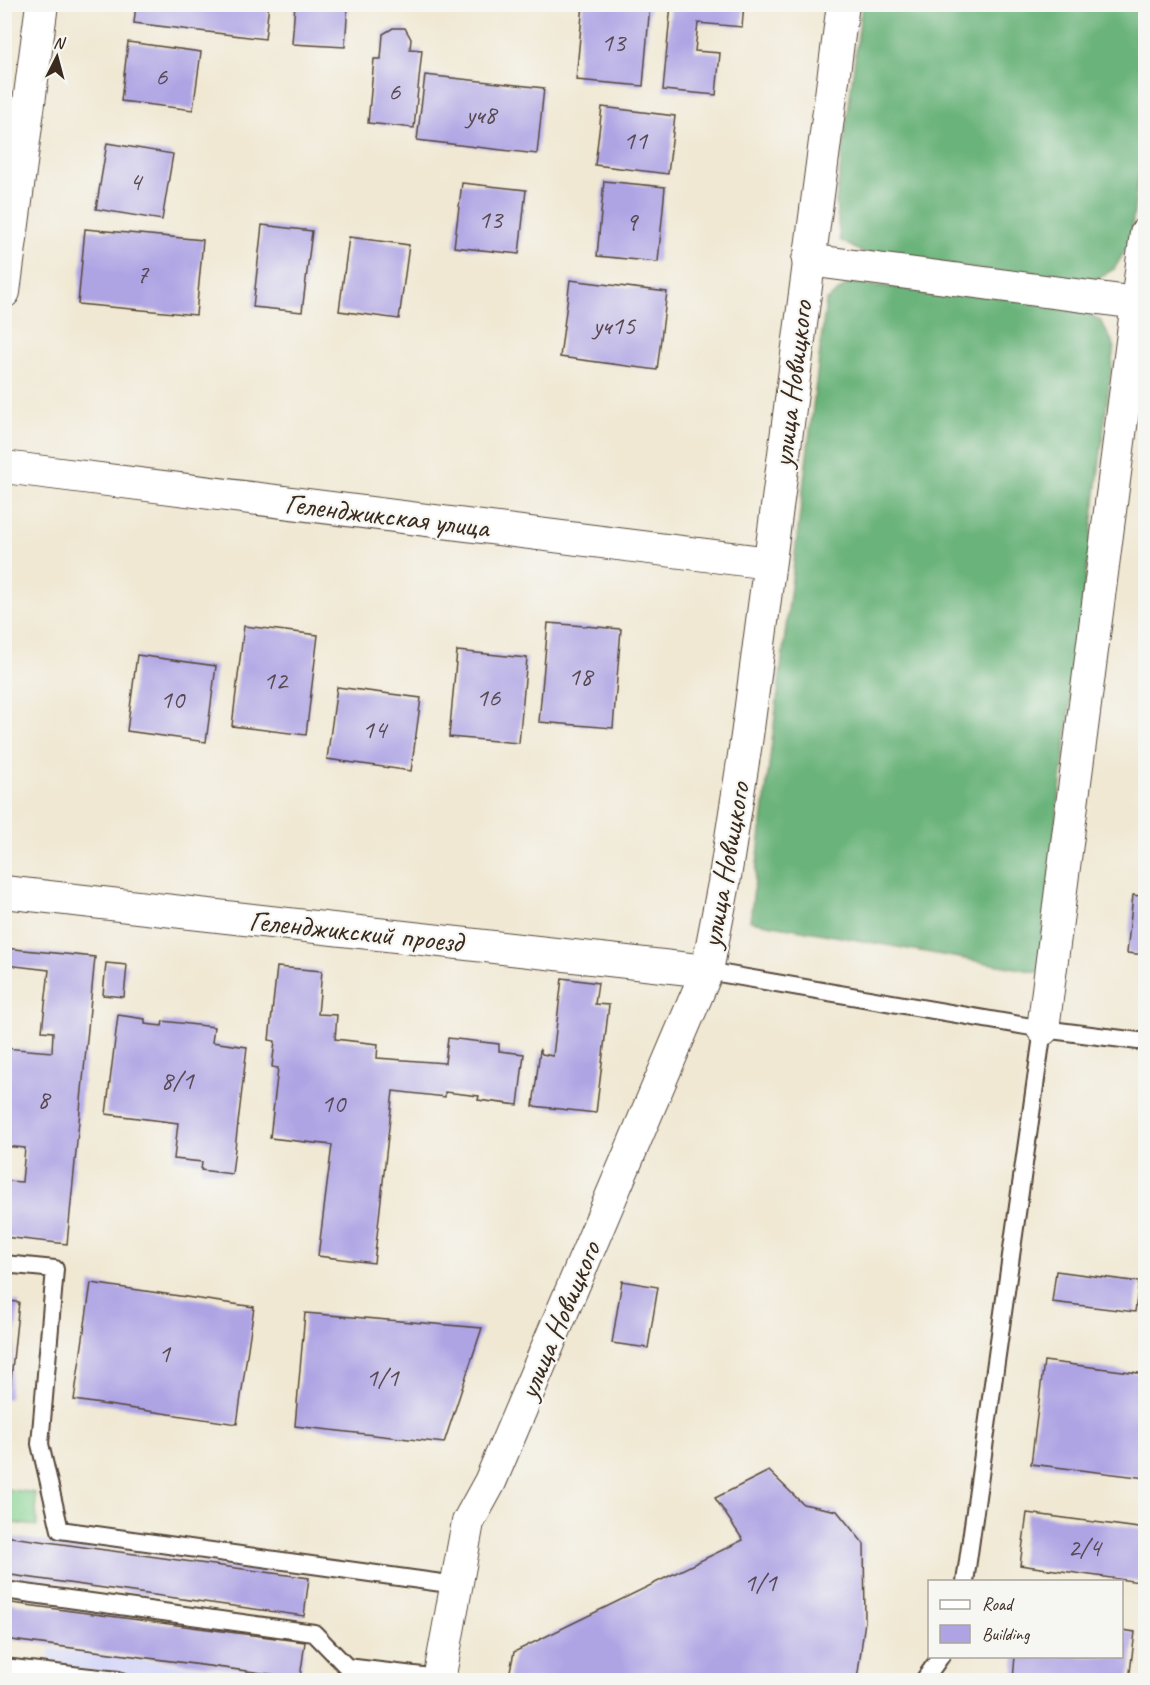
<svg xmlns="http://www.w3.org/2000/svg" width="1150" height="1685" font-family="Caveat,sans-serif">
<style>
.built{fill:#d6d8f8}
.green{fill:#84d190;stroke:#607e57;stroke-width:1.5}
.forest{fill:#6bb37a;stroke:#536e4c;stroke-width:1.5}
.building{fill:#aea4e4}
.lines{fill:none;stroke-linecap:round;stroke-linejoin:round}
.lane-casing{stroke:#564639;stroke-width:20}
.street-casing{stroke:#564639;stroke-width:34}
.lane{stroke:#fff;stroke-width:16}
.street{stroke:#fff;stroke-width:32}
.labels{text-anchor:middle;stroke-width:4.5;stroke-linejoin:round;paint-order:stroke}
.number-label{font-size:27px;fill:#584850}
.street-label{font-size:30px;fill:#3b2a1e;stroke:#f6f6f2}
</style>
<rect width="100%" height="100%" fill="#f6f6f2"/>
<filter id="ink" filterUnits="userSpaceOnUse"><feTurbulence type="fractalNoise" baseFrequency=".0167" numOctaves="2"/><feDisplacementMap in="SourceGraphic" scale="12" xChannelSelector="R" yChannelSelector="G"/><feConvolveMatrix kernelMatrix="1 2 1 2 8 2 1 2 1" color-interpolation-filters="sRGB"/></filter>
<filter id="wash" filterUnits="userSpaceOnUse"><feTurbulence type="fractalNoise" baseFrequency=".008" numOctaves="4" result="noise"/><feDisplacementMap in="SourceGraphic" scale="24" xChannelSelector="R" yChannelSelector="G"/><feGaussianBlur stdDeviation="1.35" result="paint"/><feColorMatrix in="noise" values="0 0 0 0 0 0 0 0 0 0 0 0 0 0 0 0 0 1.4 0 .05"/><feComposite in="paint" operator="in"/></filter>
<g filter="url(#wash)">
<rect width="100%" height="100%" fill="#f0e8d3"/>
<!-- built -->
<path class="built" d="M 50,1648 L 308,1680 L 47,1680 Z"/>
<!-- green -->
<path class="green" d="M 5,1489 L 35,1493 L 37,1526 L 5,1522 Z"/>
<!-- forest -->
<g class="forest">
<path d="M 862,5 L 1145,5 L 1145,123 L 1130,243 L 1114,269 L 1097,279 L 1073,283 L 863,253 L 840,240 L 836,202 Z"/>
<path d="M 849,283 L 1071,304 L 1100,320 L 1114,345 L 1038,972 L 750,921 L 826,301 Z"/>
</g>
<g id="blocks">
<!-- building -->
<g class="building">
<path d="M 136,4 L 269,4 L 265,39 L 134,23 Z"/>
<path d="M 295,4 L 348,4 L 345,47 L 292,44 Z"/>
<path d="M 583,4 L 650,4 L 643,86 L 576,80 Z"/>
<path d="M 671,4 L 744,4 L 742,27 L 698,23 L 695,51 L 720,53 L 716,95 L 663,90 Z"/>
<path d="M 393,28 L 405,28 L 411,39 L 410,49 L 422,50 L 414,128 L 368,123 L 374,59 L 381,59 L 383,34 Z"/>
<path d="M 128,42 L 201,52 L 193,110 L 121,101 Z"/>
<path d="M 425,75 L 544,88 L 537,154 L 417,140 Z"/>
<path d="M 602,107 L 675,116 L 668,174 L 595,165 Z"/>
<path d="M 107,143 L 173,154 L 162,220 L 96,209 Z"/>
<path d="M 604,181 L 665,187 L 658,262 L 597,256 Z"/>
<path d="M 462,183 L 526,190 L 519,254 L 454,247 Z"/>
<path d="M 262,225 L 312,231 L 302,312 L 253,307 Z"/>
<path d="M 85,229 L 203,240 L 196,315 L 78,304 Z"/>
<path d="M 349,237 L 409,245 L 399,319 L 339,311 Z"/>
<path d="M 570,280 L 667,292 L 657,370 L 560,357 Z"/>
<path d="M 548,623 L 621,629 L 613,728 L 539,722 Z"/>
<path d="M 244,626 L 318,635 L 306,735 L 232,726 Z"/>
<path d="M 457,651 L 527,658 L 519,743 L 449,737 Z"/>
<path d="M 137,655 L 216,666 L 206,742 L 127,731 Z"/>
<path d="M 337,687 L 421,698 L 411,771 L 327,759 Z"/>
<path d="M 1133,895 L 1146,897 L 1146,955 L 1127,953 Z"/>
<path d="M 4,948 L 95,957 L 67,1244 L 4,1237 L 6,1181 L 22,1182 L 25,1148 L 4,1146 L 4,1048 L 52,1052 L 53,1032 L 42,1031 L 49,970 L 7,965 L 4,977 Z"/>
<path d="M 106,963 L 127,965 L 124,997 L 103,995 Z"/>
<path d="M 277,967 L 322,971 L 318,1014 L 337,1015 L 335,1039 L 378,1044 L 377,1058 L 445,1063 L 448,1038 L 499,1044 L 499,1051 L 524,1054 L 518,1105 L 478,1100 L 479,1096 L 445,1092 L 445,1097 L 393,1091 L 374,1263 L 318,1256 L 332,1145 L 270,1138 L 278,1068 L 272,1067 L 275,1041 L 269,1040 Z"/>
<path d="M 562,978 L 598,983 L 595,1004 L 609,1005 L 596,1113 L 533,1106 L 540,1050 L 542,1054 L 553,1056 Z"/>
<path d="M 118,1015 L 145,1019 L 145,1024 L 162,1026 L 163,1021 L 214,1027 L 212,1042 L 247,1047 L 232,1174 L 201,1170 L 202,1162 L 174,1159 L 178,1123 L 106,1114 Z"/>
<path d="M 1056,1271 L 1139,1282 L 1135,1312 L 1052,1302 Z"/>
<path d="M 622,1281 L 658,1287 L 648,1348 L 612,1343 Z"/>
<path d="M 91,1283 L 254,1307 L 237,1424 L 74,1400 Z"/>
<path d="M 4,1301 L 19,1302 L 9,1399 L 4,1398 Z"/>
<path d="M 305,1313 L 482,1328 L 444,1443 L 295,1426 Z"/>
<path d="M 1044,1361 L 1146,1374 L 1146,1478 L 1031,1464 Z"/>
<path d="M 769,1471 L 803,1504 L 837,1511 L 864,1544 L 865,1621 L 857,1680 L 508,1680 L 514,1652 L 743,1540 L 715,1498 Z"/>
<path d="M 1027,1513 L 1146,1529 L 1146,1583 L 1020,1565 Z"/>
<path d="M 4,1536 L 309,1578 L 304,1616 L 4,1574 Z"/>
<path d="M 4,1602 L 305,1642 L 300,1678 L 4,1639 Z"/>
<path d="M 1122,1630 L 1135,1632 L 1129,1680 L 1013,1680 L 1015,1656 L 1122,1656 Z"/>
</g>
</g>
</g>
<g filter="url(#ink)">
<use href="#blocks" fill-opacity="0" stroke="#564639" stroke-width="1.5"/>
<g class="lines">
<!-- lane casing -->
<g class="lane-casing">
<g id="lane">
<path d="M 707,971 L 1043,1029 L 965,1582"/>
<path d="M 1043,1029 L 1146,1042"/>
<path d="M 4,1264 L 55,1269 L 40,1444 L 60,1530 L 456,1585"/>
<path d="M 4,1590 L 314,1633 L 347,1667 L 439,1678"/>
<path d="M 4,1667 L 81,1676"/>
<path d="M 80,1680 L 81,1676 L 119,1680"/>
<path d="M 924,1680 L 941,1656"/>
</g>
</g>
<!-- street casing -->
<g class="street-casing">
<g id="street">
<path d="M 808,260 L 1137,303"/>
<path d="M 4,292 L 42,4"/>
<path d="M 4,467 L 769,563"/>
<path d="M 4,892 L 707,971"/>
<path d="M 1043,1029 L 1146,233"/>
<path d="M 439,1680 L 468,1522 L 490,1482 L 707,971 L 724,883 L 747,736 L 843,4"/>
</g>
</g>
<!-- lane -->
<use href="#lane" class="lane"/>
<!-- street -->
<use href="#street" class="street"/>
</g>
</g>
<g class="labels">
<!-- number labels -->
<g class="number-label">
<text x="613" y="51">13</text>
<text x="161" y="85">6</text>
<text x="394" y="100">6</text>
<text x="481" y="123">уч8</text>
<text x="635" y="149">11</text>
<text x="135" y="190">4</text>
<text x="490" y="228">13</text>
<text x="631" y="230">9</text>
<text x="142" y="283">7</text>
<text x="614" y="334">уч15</text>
<text x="580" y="685">18</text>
<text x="275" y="689">12</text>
<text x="488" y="706">16</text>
<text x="172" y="708">10</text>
<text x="374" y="738">14</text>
<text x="177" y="1089">8/1</text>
<text x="43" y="1108">8</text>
<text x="333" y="1112">10</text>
<text x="164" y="1362">1</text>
<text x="382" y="1386">1/1</text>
<text x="1084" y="1556">2/4</text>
<text x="760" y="1591">1/1</text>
</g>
<!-- street labels -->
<g class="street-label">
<text transform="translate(792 384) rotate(-83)" y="10">улица Новицкого</text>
<text transform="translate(387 515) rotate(7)" y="10">Геленджикская улица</text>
<text transform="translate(725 865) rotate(-80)" y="10">улица Новицкого</text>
<text transform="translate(356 931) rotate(6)" y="10">Геленджикский проезд</text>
<text transform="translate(559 1320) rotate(-67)" y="10">улица Новицкого</text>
</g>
</g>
<!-- margin -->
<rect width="1150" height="1685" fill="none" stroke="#f6f6f2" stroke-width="24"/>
<!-- legend -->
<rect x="928" y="1580" width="195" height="78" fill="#f6f6f2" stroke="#aba49d" stroke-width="1.5"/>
<rect x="940" y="1600" width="30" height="9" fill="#ffffff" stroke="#aba49d" stroke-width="1.5"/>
<text x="982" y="1610" font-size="18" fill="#3b2a1e">Road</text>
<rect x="940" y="1625" width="30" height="18" fill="#aea4e4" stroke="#aba49d" stroke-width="1.5"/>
<text x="982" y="1640" font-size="18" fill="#3b2a1e">Building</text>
<!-- north arrow -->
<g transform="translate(57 57) rotate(6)" stroke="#f6f6f2" stroke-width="4.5" paint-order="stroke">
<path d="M0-4.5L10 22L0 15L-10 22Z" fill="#3b2a1e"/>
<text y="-9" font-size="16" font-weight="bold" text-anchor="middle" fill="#3b2a1e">N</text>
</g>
</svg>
